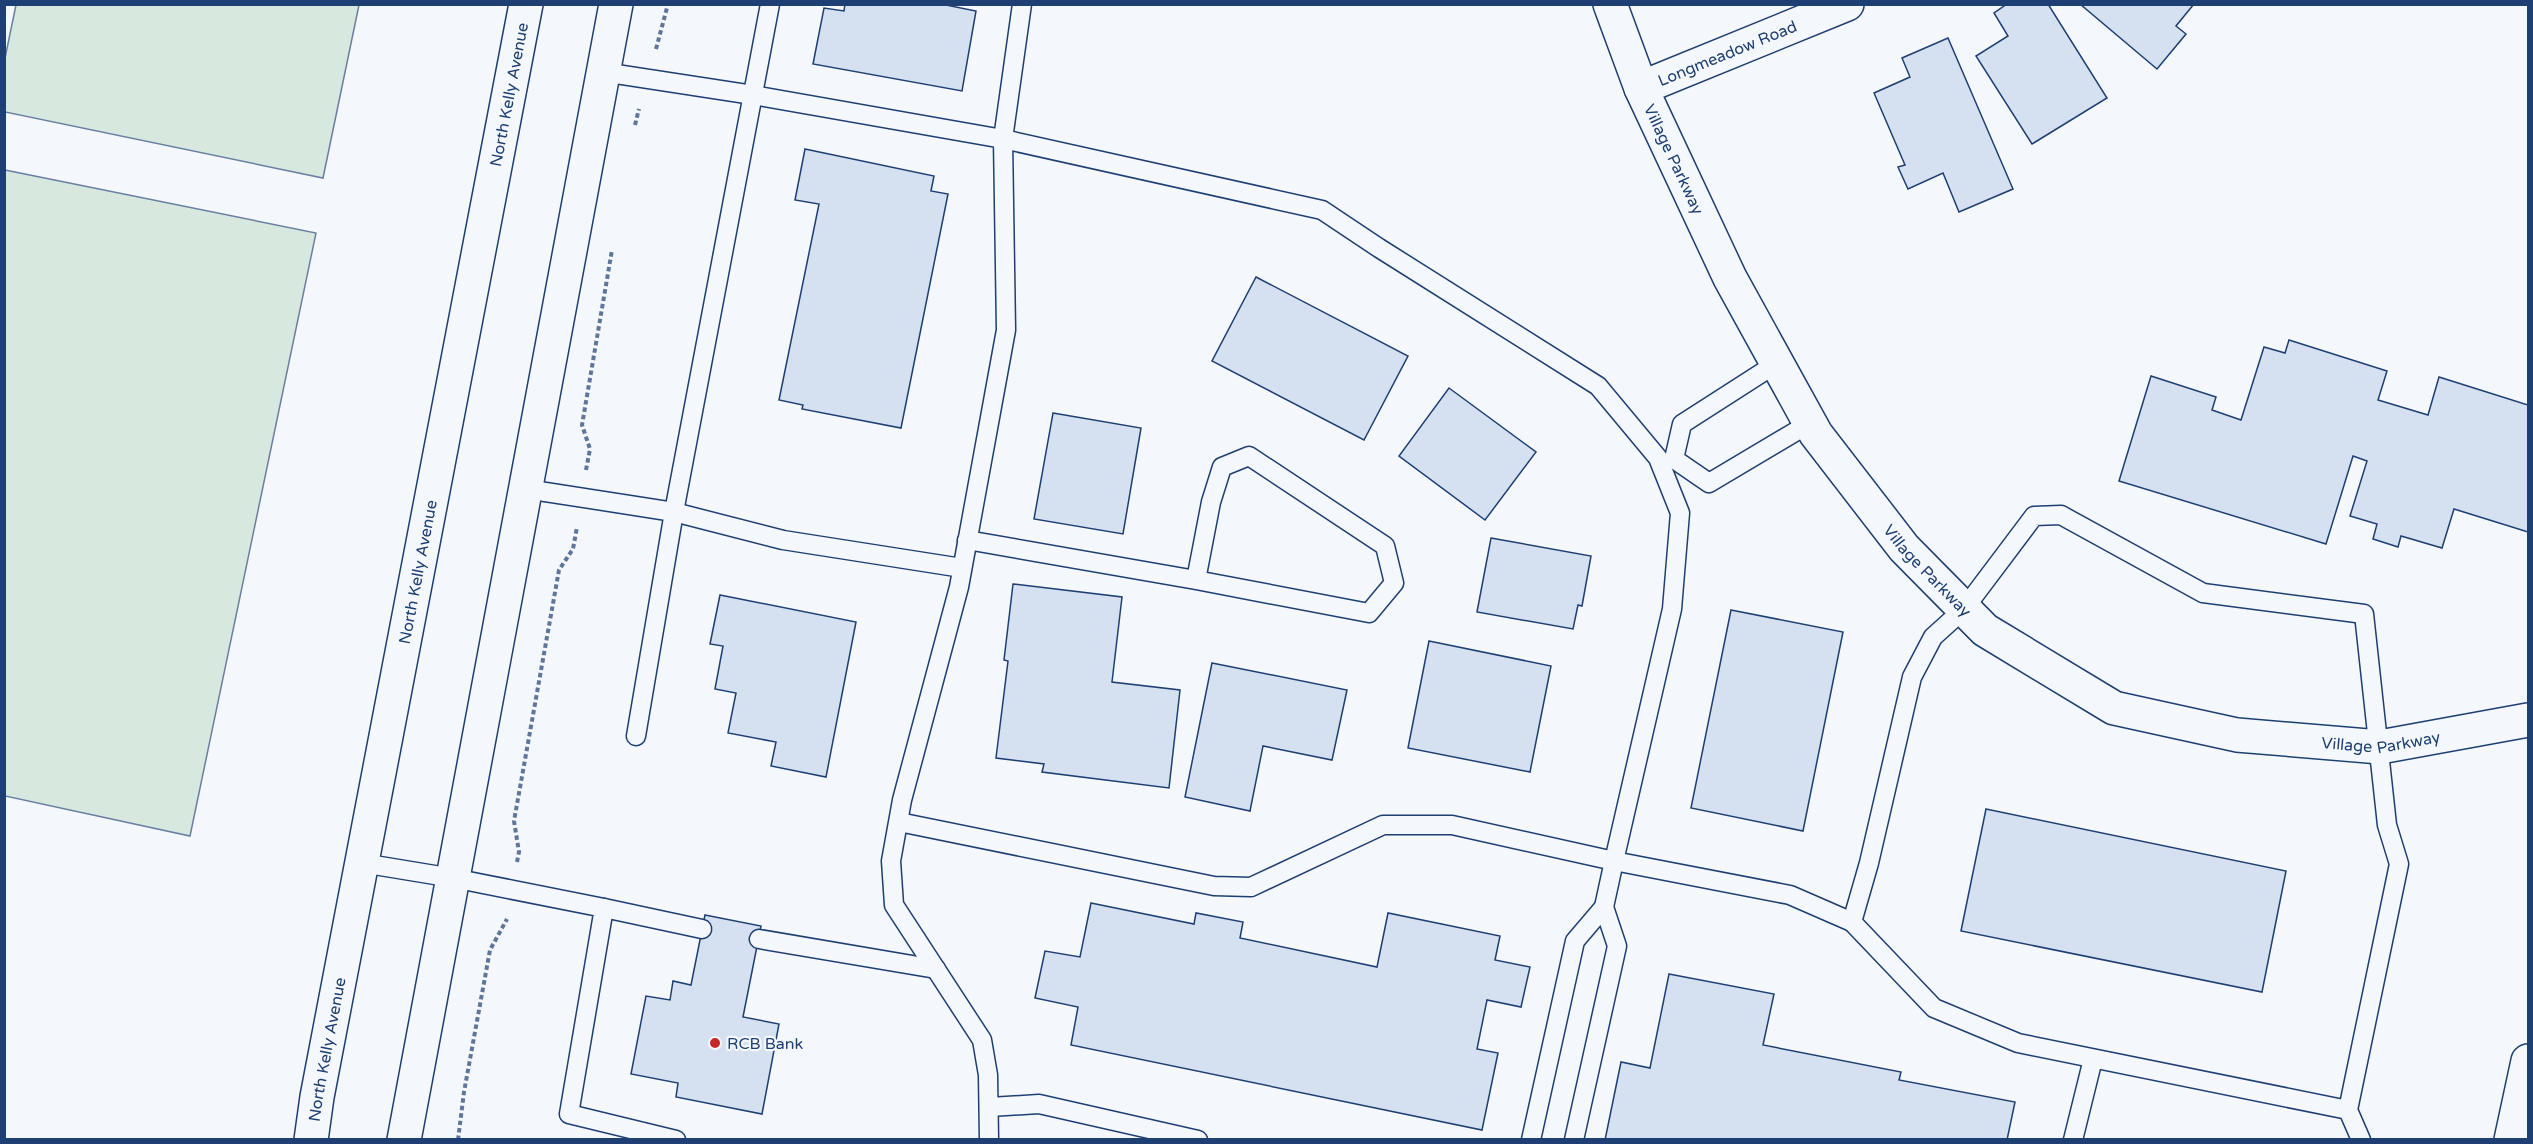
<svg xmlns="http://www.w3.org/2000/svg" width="2533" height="1144" font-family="'Varela Round',sans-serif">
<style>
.park{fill:#d7e8df;stroke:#687fa3;stroke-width:1.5}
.building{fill:#d5e0f0;stroke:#1d3f73;stroke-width:1.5}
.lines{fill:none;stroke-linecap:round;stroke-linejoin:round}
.lane-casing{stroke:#1d3f73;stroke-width:21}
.street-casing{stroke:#1d3f73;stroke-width:36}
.secondary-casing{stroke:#1d3f73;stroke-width:36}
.path{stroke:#5e769c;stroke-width:4;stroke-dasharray:4.5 3;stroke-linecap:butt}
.lane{stroke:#f4f7fb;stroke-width:18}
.street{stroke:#f4f7fb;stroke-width:33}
.secondary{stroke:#f4f7fb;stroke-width:33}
.poi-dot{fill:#c62828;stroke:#f4f7fb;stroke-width:2}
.labels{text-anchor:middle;stroke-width:4.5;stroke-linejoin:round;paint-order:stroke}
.street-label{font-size:16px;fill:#1d3f73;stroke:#f4f7fb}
.poi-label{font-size:16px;fill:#1d3f73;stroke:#f4f7fb;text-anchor:start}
</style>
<rect width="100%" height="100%" fill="#f4f7fb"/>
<!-- park -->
<g class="park">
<path d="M 16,5 L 359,5 L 323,178 L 5,112 L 5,58 Z"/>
<path d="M 5,170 L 316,233 L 190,836 L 5,796 Z"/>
</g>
<!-- building -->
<g class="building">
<path d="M 845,4 L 941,4 L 976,11 L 962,91 L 813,64 L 824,8 L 844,11 Z"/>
<path d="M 2007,4 L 2048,4 L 2107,98 L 2032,144 L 1976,56 L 2008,36 L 1994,13 Z"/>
<path d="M 2080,4 L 2194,4 L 2176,26 L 2186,34 L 2157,69 Z"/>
<path d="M 1948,38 L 2013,189 L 1959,212 L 1943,173 L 1908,189 L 1898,167 L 1905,165 L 1874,93 L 1910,77 L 1902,58 Z"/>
<path d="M 805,149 L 934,176 L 931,191 L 948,194 L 901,428 L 802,409 L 803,405 L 779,400 L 819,204 L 795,200 Z"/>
<path d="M 1256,277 L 1408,356 L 1364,440 L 1212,361 Z"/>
<path d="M 2289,340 L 2387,371 L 2378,400 L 2428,415 L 2439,377 L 2528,405 L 2528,532 L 2454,509 L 2442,548 L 2401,536 L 2398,547 L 2373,539 L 2377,524 L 2350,516 L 2367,461 L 2353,456 L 2326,544 L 2119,481 L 2151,376 L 2216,397 L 2212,410 L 2241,420 L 2264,347 L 2285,353 Z"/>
<path d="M 1449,388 L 1536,452 L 1485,520 L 1399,456 Z"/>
<path d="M 1053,413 L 1141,428 L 1123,534 L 1034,519 Z"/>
<path d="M 1491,538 L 1591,556 L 1582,606 L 1578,605 L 1573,629 L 1477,612 Z"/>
<path d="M 1013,584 L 1122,597 L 1112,682 L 1180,690 L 1169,788 L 1042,772 L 1044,764 L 996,758 L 1008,661 L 1004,660 Z"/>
<path d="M 720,595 L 856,622 L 826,777 L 771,766 L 776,742 L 728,733 L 736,693 L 715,689 L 723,646 L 710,644 Z"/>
<path d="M 1731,610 L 1843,632 L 1803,831 L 1691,808 Z"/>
<path d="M 1429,641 L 1551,666 L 1530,772 L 1408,748 Z"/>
<path d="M 1212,663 L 1347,690 L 1332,760 L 1263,746 L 1250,811 L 1185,797 Z"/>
<path d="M 1986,809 L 2286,871 L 2262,992 L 1961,931 Z"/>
<path d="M 1091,903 L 1194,924 L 1196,913 L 1243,922 L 1240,938 L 1377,967 L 1388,913 L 1500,936 L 1495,960 L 1530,967 L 1521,1007 L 1487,1000 L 1477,1049 L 1498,1053 L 1482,1130 L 1071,1045 L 1078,1007 L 1035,998 L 1045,951 L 1080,957 Z"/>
<path d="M 705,915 L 761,926 L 743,1017 L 779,1024 L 762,1114 L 676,1097 L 678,1083 L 631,1074 L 646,996 L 670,1000 L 673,981 L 691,985 Z"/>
<path d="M 1669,974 L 1774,994 L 1763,1045 L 1901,1072 L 1899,1080 L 2015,1102 L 2007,1140 L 1605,1140 L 1621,1062 L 1650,1068 Z"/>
</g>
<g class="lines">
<!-- lane casing -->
<g class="lane-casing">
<g id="lane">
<path d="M 1022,4 L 1003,139 L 1322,210 L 1379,248 L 1598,386 L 1658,458 L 1680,513 L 1672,609 L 1614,861 L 1790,895 L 1852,922"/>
<path d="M 603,72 L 753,95 L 1003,139 L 1006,330 L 959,587 L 902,800 L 891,861 L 894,905 L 982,1040 L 988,1075 L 989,1140"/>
<path d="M 1777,363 L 1682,424 L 1674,459 L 1709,483 L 1810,423"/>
<path d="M 526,489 L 674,512 L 783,540 L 962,568"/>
<path d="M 967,540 L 1196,580 L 1369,613 L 1394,583 L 1385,546 L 1249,456 L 1222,467 L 1211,502 L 1196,580"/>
<path d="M 636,736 L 674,512 L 770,4"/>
<path d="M 899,822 L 1214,886 L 1251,887 L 1383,825 L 1452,825 L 1614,861 L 1604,907"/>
<path d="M 362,863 L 453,878 L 604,908 L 569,1114 L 676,1140"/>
<path d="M 604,908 L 702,929"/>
<path d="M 759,939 L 936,969"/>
<path d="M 990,1107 L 1039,1104 L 1198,1140"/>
<path d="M 2348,1110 L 2018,1043 L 1934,1008 L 1852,922 L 1869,863 L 1912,677 L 1933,637 L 1964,609 L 2034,516 L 2061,515 L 2203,593 L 2364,614 L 2387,825 L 2399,864 L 2348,1110 L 2361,1140"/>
<path d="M 1531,1140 L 1575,941 L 1604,907 L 1617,946 L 1574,1140"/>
<path d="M 2073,1140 L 2093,1059"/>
</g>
</g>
<!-- street casing -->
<g class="street-casing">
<g id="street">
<path id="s1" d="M 1610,4 L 1641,88 L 1730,278 L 1816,434 L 1904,548 L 1985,630 L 2114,708 L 2237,735 L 2380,747 L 2528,720"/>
<path id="s2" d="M 1641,88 L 1847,4"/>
<path d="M 2511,1140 L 2528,1061"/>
</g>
</g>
<!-- secondary casing -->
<g class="secondary-casing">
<g id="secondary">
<path id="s3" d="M 311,1140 L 317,1097 L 526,4"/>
<path d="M 404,1140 L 616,4"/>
</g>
</g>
<!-- path -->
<g class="path">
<path d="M 656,49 L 668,4"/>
<path d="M 635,125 L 639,109"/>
<path d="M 586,470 L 590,449 L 582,425 L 612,250"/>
<path d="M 517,862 L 519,852 L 514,821 L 559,570 L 573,549 L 577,527"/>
<path d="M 458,1140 L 464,1092 L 490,950 L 507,919"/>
</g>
<!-- lane -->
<use href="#lane" class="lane"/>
<!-- street -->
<use href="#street" class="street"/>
<!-- secondary -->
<use href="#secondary" class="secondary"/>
</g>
<!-- markers -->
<circle class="poi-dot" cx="715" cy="1043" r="6"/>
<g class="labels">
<!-- street labels -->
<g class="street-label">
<text dy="6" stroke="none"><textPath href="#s2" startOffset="93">Longmeadow Road</textPath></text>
<text dy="6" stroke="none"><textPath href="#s3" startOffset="1064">North Kelly Avenue</textPath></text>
<text dy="6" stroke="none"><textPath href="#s1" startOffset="168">Village Parkway</textPath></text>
<text dy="6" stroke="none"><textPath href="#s1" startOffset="654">Village Parkway</textPath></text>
<text dy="6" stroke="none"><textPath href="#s3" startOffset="578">North Kelly Avenue</textPath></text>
<text dy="6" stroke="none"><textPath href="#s1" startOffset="1158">Village Parkway</textPath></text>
<text dy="6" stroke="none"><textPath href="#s3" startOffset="92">North Kelly Avenue</textPath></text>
</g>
<!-- poi labels -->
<g class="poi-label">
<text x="727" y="1049">RCB Bank</text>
</g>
</g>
<!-- border -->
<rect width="2533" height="1144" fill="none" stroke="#1d3f73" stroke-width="12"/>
</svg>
